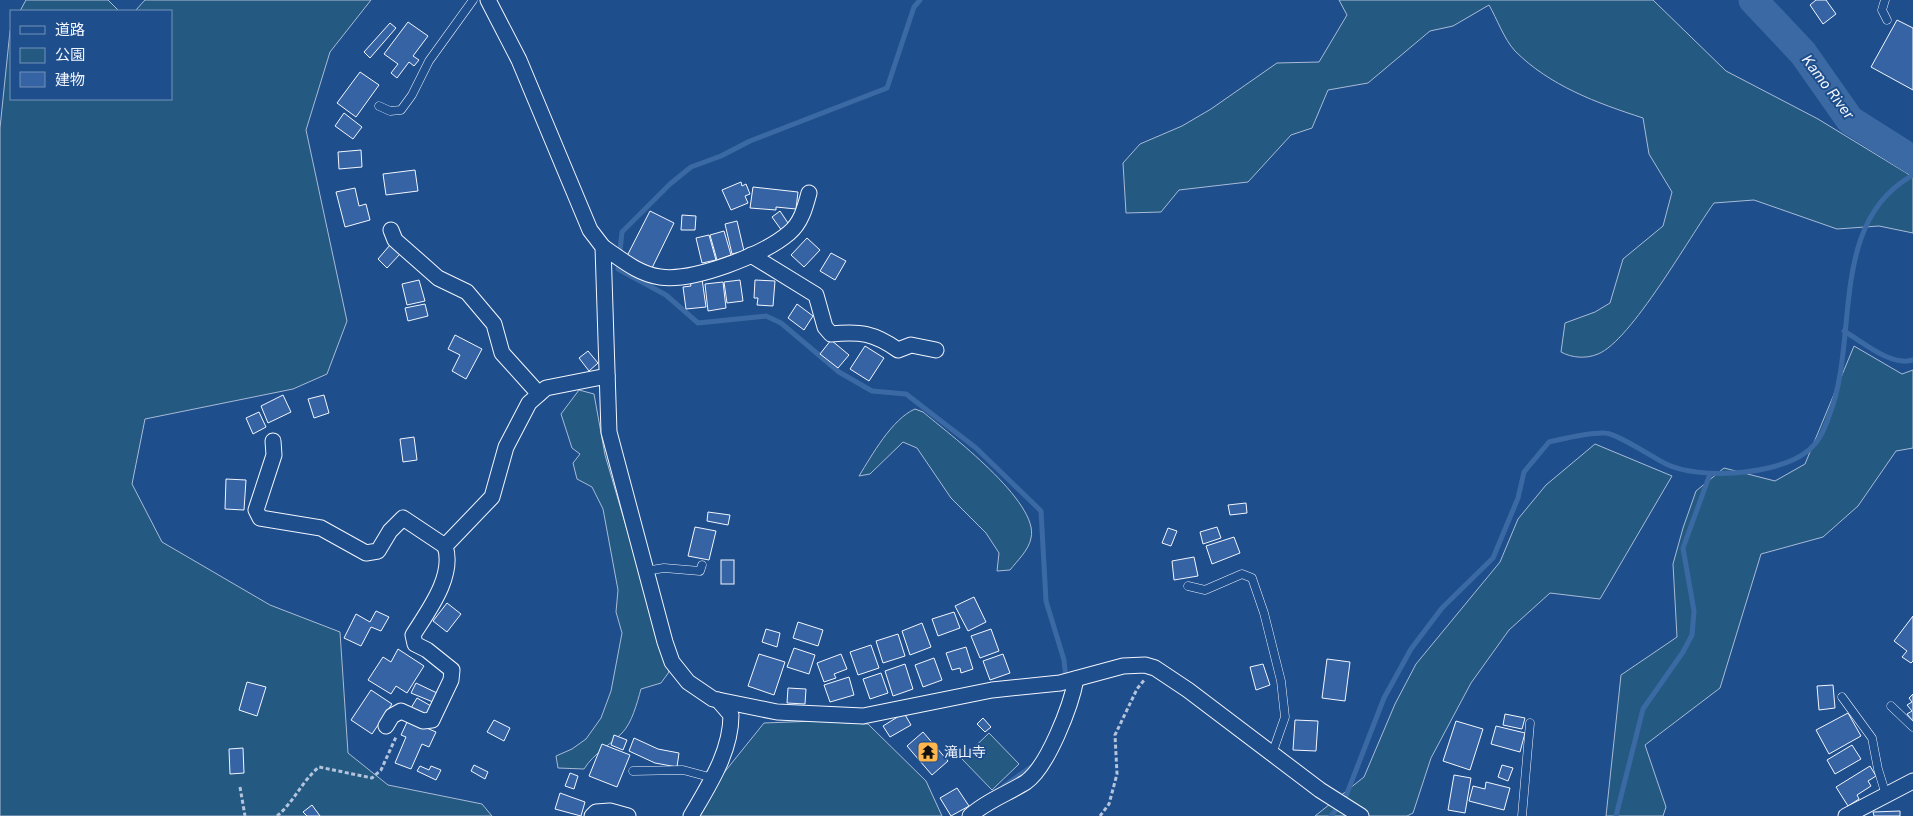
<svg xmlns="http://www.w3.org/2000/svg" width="1913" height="816" font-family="'Public Sans','Noto Sans JP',sans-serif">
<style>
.green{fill:#245a82;stroke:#a8bbd7}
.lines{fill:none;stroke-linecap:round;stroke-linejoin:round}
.stream{stroke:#3b69a3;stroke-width:5}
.river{stroke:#3b69a3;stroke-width:29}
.building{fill:#3563a3;stroke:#f2f6ff}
.lane-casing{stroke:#f2f6ff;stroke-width:9}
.street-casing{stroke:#f2f6ff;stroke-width:17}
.path{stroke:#b3c4dc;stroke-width:3;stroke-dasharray:4 2.5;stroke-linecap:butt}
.lane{stroke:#1f4e8c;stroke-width:8}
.street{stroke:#1f4e8c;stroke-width:15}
.labels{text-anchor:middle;stroke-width:4;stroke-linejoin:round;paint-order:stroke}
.poi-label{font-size:14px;fill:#f2f6ff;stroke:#1f4e8c;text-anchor:start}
.water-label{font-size:15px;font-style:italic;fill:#f2f6ff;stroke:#1f4e8c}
</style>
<rect width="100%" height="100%" fill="#1f4e8c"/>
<!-- green -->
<g class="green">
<path d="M 26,0 L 108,0 L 119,11 L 20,11 Z"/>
<path d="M 145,0 L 371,0 L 330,52 L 306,130 L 347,321 L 327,374 L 293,389 L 145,419 L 132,484 L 162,542 L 270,605 L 340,632 L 348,753 L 388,785 L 482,804 L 492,816 L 0,816 L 0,128 L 10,31 L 11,29 L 11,99 L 171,99 L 171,11 L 135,11 Z"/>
<path d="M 1339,0 L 1653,0 L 1726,71 L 1818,119 L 1913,177 L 1913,233 L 1879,226 L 1837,229 L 1754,200 L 1714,203 C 1690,236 1631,341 1598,354 C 1586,359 1572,358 1561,352 L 1565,323 L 1595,312 L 1610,303 L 1623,259 L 1663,226 L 1672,192 L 1649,154 L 1643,118 C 1597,103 1550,86 1515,51 C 1504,39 1497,19 1489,5 L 1453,26 L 1430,31 L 1368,83 L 1328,90 L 1312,128 L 1291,135 L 1248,182 L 1179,190 L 1161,212 L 1126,213 L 1123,163 L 1140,144 L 1182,126 L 1211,109 L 1277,63 L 1319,62 L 1347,15 Z"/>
<path d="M 1854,346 L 1902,374 L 1913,370 L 1913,448 L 1896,451 L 1858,506 L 1823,537 L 1761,554 L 1720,688 L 1645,745 L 1666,807 L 1663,816 L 1606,816 L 1621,675 L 1677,637 L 1673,564 L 1683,528 L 1696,491 L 1724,468 L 1775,481 L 1805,464 Z"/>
<path d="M 579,390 L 594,394 L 605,455 L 669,672 L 661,683 L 641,689 C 637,703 632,723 622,733 C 609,746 594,753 584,769 L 558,768 L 556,756 L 572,749 L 586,739 L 601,718 L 611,691 L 622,633 L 616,612 L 618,590 L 603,509 L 592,487 L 577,479 L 573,463 L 580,454 L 572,448 L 561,414 Z"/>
<path d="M 915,409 L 923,412 C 948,433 1040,502 1031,538 C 1029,550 1017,561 1010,570 L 997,571 L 999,553 L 986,533 L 951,498 L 917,448 L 903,442 L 870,474 L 859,476 C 872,455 892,419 915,409 Z"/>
<path d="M 1595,444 L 1672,476 L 1600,599 L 1550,593 L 1509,630 L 1471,683 L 1431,758 L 1413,813 L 1407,816 L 1315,816 L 1364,777 L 1395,704 L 1416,664 L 1500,562 L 1518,519 L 1546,485 Z"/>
<path d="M 816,721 L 868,724 L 926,781 L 942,816 L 698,816 L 702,800 L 764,723 Z"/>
<path d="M 989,733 L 1019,764 L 992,790 L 962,759 Z"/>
</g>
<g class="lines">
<!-- stream -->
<g class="stream">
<path d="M 920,0 L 914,7 L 887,88 L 750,141 L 721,156 L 691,167 L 670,184 L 622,232 L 618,269 L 666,295 L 698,323 L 766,316 L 781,323 L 839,372 L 872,391 L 906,394 L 976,448 L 1041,511 L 1046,601 L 1064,660 L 1066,679"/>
<path d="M 1844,331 C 1863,342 1891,367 1913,360"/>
<path d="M 1004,786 L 1034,765"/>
<path d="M 1346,796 L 1384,698 L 1411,649 L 1442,608 L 1493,558 L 1518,498 L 1524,472 L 1549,442 C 1567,438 1588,432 1605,433 C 1616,433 1654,458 1666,464 C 1699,480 1775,475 1805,453 C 1818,444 1824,431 1829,416 C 1860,339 1827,223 1913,175"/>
<path d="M 1331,816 L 1335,811"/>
<path d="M 1616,816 L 1643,709 L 1683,652 L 1692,635 L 1694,611 L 1683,548 L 1710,474"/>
</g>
<!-- river -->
<path class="river" d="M 1753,0 L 1803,53 L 1850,120 L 1913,160"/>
</g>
<!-- building -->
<g class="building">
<path d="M 1816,0 L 1826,0 L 1836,14 L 1823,24 L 1810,5 Z"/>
<path d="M 1897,20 L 1913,28 L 1913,90 L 1871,67 Z"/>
<path d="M 408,22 L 428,36 L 413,56 L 419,60 L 414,66 L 409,62 L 397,78 L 391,73 L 398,64 L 384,54 Z"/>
<path d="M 390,23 L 396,28 L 370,58 L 364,52 Z"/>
<path d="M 360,72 L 379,85 L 356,117 L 337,103 Z"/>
<path d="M 344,113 L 362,127 L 353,139 L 335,126 Z"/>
<path d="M 361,150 L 362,167 L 339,169 L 338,152 Z"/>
<path d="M 415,170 L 418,191 L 386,195 L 383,174 Z"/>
<path d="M 741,182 L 742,186 L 746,184 L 750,194 L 745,196 L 748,203 L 731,210 L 722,190 Z"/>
<path d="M 753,187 L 798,192 L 796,209 L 776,207 L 776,210 L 750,208 Z"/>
<path d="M 355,188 L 359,206 L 366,204 L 370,220 L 345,227 L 336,192 Z"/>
<path d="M 650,211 L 674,223 L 652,268 L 627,256 Z"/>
<path d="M 780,211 L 790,226 L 782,231 L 772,217 Z"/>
<path d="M 682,215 L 696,216 L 695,230 L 681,230 Z"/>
<path d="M 737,221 L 744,251 L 732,254 L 725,224 Z"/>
<path d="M 724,231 L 731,255 L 717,260 L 710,235 Z"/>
<path d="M 709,235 L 716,260 L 702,263 L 696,238 Z"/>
<path d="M 807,238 L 820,250 L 804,267 L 791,255 Z"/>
<path d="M 390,245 L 400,254 L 387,268 L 378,259 Z"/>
<path d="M 831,253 L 846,261 L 835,280 L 820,271 Z"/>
<path d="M 702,279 L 706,307 L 686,309 L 683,287 L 691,286 L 690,281 Z"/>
<path d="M 419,280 L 425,301 L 407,305 L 402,284 Z"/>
<path d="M 740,280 L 743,301 L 727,303 L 724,282 Z"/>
<path d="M 755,280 L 775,281 L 773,306 L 757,305 L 758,298 L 754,298 Z"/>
<path d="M 723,282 L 726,308 L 708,311 L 705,284 Z"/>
<path d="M 425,304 L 428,316 L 408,321 L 405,308 Z"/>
<path d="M 797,304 L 813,316 L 804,330 L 788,318 Z"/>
<path d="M 455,335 L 482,349 L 466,379 L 452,371 L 460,355 L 448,349 Z"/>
<path d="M 831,340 L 849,355 L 838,368 L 820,354 Z"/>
<path d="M 865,346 L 884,358 L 869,381 L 850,369 Z"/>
<path d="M 588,351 L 598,363 L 589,371 L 579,358 Z"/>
<path d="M 283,395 L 291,412 L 268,423 L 261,406 Z"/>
<path d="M 324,395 L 329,413 L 314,418 L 308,399 Z"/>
<path d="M 259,412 L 266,427 L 253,434 L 246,418 Z"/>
<path d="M 414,437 L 417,460 L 403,462 L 400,439 Z"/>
<path d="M 226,479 L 246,480 L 244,510 L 225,509 Z"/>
<path d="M 1246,503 L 1247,513 L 1230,515 L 1228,505 Z"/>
<path d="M 708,512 L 730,515 L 728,525 L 707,521 Z"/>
<path d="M 695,527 L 716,531 L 709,560 L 688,556 Z"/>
<path d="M 1217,527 L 1221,538 L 1203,544 L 1200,532 Z"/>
<path d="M 1168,528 L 1177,531 L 1171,546 L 1162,543 Z"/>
<path d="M 1234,537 L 1240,553 L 1212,564 L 1206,546 Z"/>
<path d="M 1194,557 L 1198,576 L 1174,580 L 1172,561 Z"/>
<rect x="721" y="560" width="13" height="24"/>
<path d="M 974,597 L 986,622 L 968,631 L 955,606 Z"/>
<path d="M 447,603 L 461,614 L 447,632 L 433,621 Z"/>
<path d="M 376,611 L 389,617 L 381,631 L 371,627 L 361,646 L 344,638 L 356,614 L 370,622 Z"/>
<path d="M 954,612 L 960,628 L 938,636 L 932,619 Z"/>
<path d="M 1913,616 L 1913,661 L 1911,663 L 1902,657 L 1907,651 L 1894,641 Z"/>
<path d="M 798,622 L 823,630 L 818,646 L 793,638 Z"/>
<path d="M 922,623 L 931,647 L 910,655 L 902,631 Z"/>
<path d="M 766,629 L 780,633 L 777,647 L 762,642 Z"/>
<path d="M 991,629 L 999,651 L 980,658 L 971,636 Z"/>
<path d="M 898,634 L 905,656 L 883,663 L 876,641 Z"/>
<path d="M 871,645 L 879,668 L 858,675 L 850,652 Z"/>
<path d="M 966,647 L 973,669 L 961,673 L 960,668 L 952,670 L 946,653 Z"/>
<path d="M 794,648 L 815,655 L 809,674 L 787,667 Z"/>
<path d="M 398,649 L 424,666 L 407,693 L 396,686 L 391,694 L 368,680 L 383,657 L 391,662 Z"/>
<path d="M 759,654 L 785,662 L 774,695 L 748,686 Z"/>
<path d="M 841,654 L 847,669 L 834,674 L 836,678 L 824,682 L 817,663 Z"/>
<path d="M 1003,654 L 1010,673 L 990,680 L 983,661 Z"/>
<path d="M 934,658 L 942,680 L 923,687 L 915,665 Z"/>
<path d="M 1327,659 L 1350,662 L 1345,701 L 1322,698 Z"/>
<path d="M 905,664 L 913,689 L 893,696 L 885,671 Z"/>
<path d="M 1263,664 L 1270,685 L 1256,690 L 1250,667 Z"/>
<path d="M 881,673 L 888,693 L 870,699 L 863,679 Z"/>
<path d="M 849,677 L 854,695 L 830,702 L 824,685 Z"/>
<path d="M 247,682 L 266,687 L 257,716 L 239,710 Z"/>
<path d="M 416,683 L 437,693 L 433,702 L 411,693 Z"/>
<path d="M 1833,685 L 1835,708 L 1819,710 L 1817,686 Z"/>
<path d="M 788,688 L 806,689 L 805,704 L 787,703 Z"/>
<path d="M 371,690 L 392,704 L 372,734 L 351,720 Z"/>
<path d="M 1913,694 L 1913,721 L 1907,714 L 1912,711 L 1907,705 L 1912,702 L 1909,698 Z"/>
<path d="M 417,698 L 431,706 L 426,716 L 411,708 Z"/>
<path d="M 904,713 L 911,725 L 890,737 L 883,726 Z"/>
<path d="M 1848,713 L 1861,736 L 1829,754 L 1816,730 Z"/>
<path d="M 1505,714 L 1525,718 L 1522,729 L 1503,725 Z"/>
<path d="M 983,718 L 991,727 L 985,732 L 977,724 Z"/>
<path d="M 408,720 L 436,732 L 429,747 L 422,744 L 411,769 L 395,763 L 406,737 L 401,735 Z"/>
<path d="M 494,720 L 510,728 L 504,741 L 487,732 Z"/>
<path d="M 1295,720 L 1318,721 L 1316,751 L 1293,750 Z"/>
<path d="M 1456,721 L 1483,729 L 1470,770 L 1443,761 Z"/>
<path d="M 1496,726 L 1525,733 L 1520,752 L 1491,744 Z"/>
<path d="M 923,732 L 948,761 L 932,775 L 907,746 Z"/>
<path d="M 614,735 L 627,740 L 623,750 L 611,745 Z"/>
<path d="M 634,738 L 658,749 L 679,753 L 677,767 L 655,763 L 629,751 Z"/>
<path d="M 602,744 L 630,755 L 617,787 L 589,776 Z"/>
<path d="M 1852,745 L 1861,759 L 1835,774 L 1827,760 Z"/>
<path d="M 243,748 L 244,773 L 230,774 L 229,749 Z"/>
<path d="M 474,765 L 488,772 L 485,779 L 471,771 Z"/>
<path d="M 1502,765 L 1513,768 L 1508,781 L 1498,777 Z"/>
<path d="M 420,766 L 429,770 L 431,766 L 441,770 L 436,780 L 417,771 Z"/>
<path d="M 1870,766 L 1876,776 L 1868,781 L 1871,786 L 1857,795 L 1859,799 L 1848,806 L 1836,787 Z"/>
<path d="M 570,773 L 578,776 L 574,789 L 565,786 Z"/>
<path d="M 1454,775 L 1471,778 L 1465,813 L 1448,810 Z"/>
<path d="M 1486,782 L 1510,788 L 1504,810 L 1469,801 L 1473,786 L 1485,789 Z"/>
<path d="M 957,788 L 969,806 L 951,816 L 940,798 Z"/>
<path d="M 560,793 L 585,802 L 581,816 L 555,809 Z"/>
<path d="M 312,805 L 320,816 L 307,816 L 303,812 Z"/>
<path d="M 1900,811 L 1900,816 L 1874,816 L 1873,812 Z"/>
</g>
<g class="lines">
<!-- lane casing -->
<g class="lane-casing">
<g id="lane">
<path d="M 1885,0 L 1882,10 L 1887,20"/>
<path d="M 379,106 L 390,111 L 401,110 L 412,95 L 429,61 L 473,0"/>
<path d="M 645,571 L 664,568 L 700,571 L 702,565"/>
<path d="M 1188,586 L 1205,590 L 1242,574 L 1252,578 L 1264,613 L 1281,681 L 1285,717 L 1272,754"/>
<path d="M 1842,697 L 1872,738 L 1878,769 L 1886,795"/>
<path d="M 1891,706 L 1913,727"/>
<path d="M 633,771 L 683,770 L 713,778"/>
<path d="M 1522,816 L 1530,723"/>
</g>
</g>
<!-- street casing -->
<g class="street-casing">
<g id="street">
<path d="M 488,0 L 519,60 L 590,230 L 603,247 L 609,432 L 665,642 L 672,662 L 688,682 L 713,699 L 777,712 L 863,716 L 992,690 L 1060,683 L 1123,666 L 1145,665 L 1155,668 L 1188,690 L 1320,790 L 1361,816"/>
<path d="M 391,230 L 395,240 L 438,278 L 467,292 L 494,324 L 502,353 L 539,394"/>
<path d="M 603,247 C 621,259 638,274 660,277 C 693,282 763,255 789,233 C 801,223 805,208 809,193"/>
<path d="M 751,255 L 816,295 L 825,327 L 831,334 C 860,331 874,333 898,350 L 911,345 L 936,350"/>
<path d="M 273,441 L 274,455 L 256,510 L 260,518 L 321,528 L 366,553 L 378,551 L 390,531 L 403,518 L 445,546"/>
<path d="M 386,726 L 392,716 L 401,711 L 423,721 L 432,720 L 451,680 L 452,670 L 427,650 L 415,644 L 413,635 C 428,611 455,576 445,546 L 492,497 L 506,447 L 529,403 L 546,388 L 607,376"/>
<path d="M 592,816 L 596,812 L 610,811 L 628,816"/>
<path d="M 691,816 C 709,785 731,752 731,715 L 718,700"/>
<path d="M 970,816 C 986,801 1007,794 1026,782 C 1048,766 1071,706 1076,679"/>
<path d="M 1846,816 L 1913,781"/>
</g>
</g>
<!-- path -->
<g class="path">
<path d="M 240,787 L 245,816"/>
<path d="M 277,816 C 294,802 302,781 319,767 L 372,778 L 381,770 L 396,737"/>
<path d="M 1100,816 L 1109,804 L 1117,774 L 1115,735 L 1137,689 L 1145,679"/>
</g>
<!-- lane -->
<use href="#lane" class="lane"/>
<!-- street -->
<use href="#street" class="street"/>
</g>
<!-- icons -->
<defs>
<g id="temple-square" transform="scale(1.125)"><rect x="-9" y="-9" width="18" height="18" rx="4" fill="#ffb74d" stroke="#1f4e8c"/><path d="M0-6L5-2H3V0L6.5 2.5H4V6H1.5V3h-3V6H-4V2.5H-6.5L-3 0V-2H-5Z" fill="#111"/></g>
</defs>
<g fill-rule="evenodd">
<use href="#temple-square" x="928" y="752"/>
</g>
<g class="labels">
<!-- poi labels -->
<g class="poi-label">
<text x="944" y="757">滝山寺</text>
</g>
<!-- water labels -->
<g class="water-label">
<text transform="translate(1828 87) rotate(53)" y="5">Kamo River</text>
</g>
</g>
<!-- legend -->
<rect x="10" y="10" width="162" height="90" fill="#1f4e8c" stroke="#7391ba"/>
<rect x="20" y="26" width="25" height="8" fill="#1f4e8c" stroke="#7391ba"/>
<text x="55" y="35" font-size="15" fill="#f2f6ff">道路</text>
<rect x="20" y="48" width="25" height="15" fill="#245a82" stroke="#7391ba"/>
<text x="55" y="60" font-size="15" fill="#f2f6ff">公園</text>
<rect x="20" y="72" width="25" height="15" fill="#3563a3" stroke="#7391ba"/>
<text x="55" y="85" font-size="15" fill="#f2f6ff">建物</text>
</svg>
